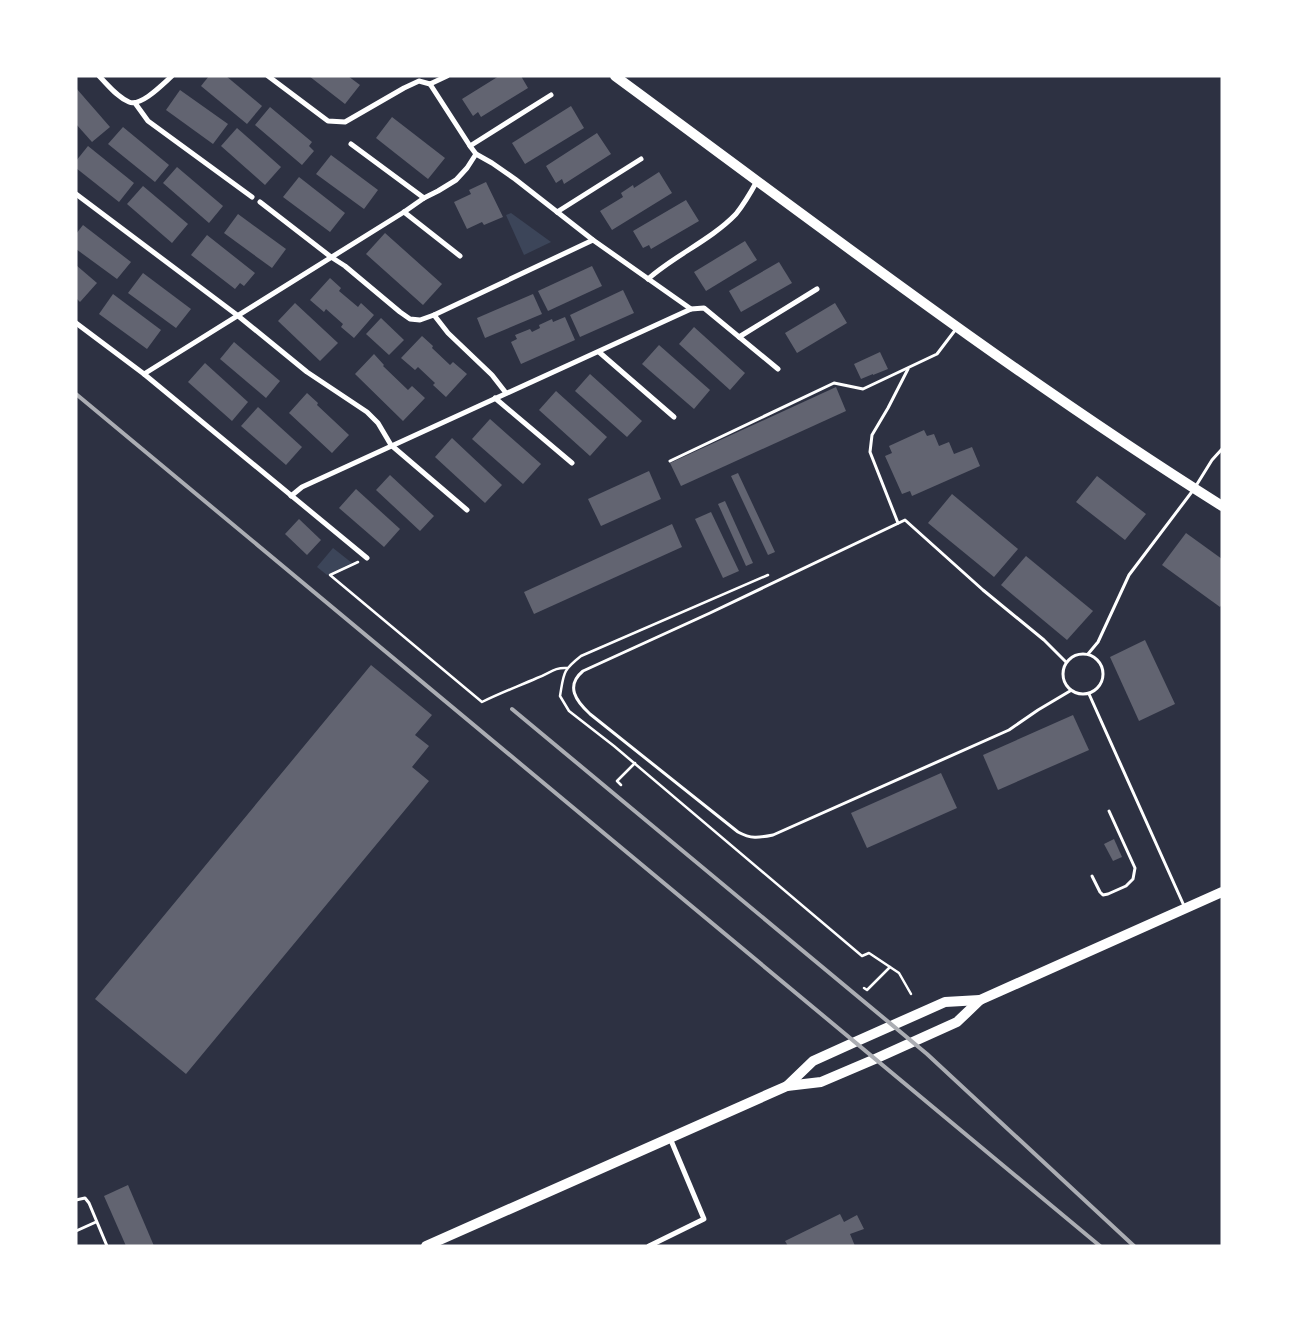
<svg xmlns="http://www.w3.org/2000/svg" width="1298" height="1322" font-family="'Times New Roman',serif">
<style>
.green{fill:#3c4559}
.building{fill:#626471}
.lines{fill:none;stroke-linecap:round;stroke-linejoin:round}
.path{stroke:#fff;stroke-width:2.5}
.service{stroke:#fff;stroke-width:3}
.minor{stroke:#fff;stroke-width:5}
.primary{stroke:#fff;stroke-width:10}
.rail{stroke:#abadb3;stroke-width:4}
</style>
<rect width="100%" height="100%" fill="#2d3142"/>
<!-- green -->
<g class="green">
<path d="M 511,213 L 551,242 L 524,255 L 506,215 Z"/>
<path d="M 333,548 L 352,563 L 327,575 L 317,567 Z"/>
</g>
<!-- building -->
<g class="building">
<path d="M 209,76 L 226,76 L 262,106 L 247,124 L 201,86 Z"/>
<path d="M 309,76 L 348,76 L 360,85 L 345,104 Z"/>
<path d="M 499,76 L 521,76 L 528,88 L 481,117 L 478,112 L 473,116 L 462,99 Z"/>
<path d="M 76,88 L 110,127 L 92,142 L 76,124 Z"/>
<path d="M 180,90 L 228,124 L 213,144 L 166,110 Z"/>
<path d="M 571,106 L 584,128 L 525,164 L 512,143 Z"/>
<path d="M 270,107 L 312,142 L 309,146 L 314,151 L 302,165 L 255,125 Z"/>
<path d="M 392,117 L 445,158 L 428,179 L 376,138 Z"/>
<path d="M 123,127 L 169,165 L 155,182 L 108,144 Z"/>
<path d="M 237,128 L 281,167 L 265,185 L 221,146 Z"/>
<path d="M 597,133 L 611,154 L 564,184 L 562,179 L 556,183 L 546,166 Z"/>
<path d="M 88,146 L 134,183 L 119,202 L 76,168 L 76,161 Z"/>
<path d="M 331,155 L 378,190 L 364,209 L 316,174 Z"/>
<path d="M 177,167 L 223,206 L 209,223 L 163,183 Z"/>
<path d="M 659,172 L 672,193 L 612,230 L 600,211 L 623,197 L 621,193 L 633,185 L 634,188 Z"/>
<path d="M 299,177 L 345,213 L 330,232 L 283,197 Z"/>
<path d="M 486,182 L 503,217 L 484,225 L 482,222 L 467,229 L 454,202 L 471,194 L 469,190 Z"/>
<path d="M 143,186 L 188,224 L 172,243 L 127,204 Z"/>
<path d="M 686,200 L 699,221 L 651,249 L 649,245 L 643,248 L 633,231 Z"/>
<path d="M 238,214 L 286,249 L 272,268 L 224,233 Z"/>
<path d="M 83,225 L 131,262 L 117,279 L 76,249 L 76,234 Z"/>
<path d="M 385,233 L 442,284 L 423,305 L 366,254 Z"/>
<path d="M 207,235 L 255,273 L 244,286 L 240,283 L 235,289 L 191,255 Z"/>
<path d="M 745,241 L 757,260 L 706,291 L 694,272 Z"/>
<path d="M 779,262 L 792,283 L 741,312 L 729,291 Z"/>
<path d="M 76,265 L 97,283 L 80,302 L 76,298 Z"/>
<path d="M 592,266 L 602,286 L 548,311 L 538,291 Z"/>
<path d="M 143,273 L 191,309 L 176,328 L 128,293 Z"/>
<path d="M 330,278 L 341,288 L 339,291 L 358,307 L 361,303 L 374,315 L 354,338 L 341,327 L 343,324 L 326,309 L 324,312 L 310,300 Z"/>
<path d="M 623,290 L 634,313 L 580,337 L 570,315 Z"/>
<path d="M 113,294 L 161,330 L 147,349 L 99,314 Z"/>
<path d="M 533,294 L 542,314 L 485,338 L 477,318 Z"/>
<path d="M 295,303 L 338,343 L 320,361 L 278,321 Z"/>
<path d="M 835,303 L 847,323 L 797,353 L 785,333 Z"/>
<path d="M 565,317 L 575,340 L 521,364 L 511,342 L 517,339 L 515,335 L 530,329 L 532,332 L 540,328 L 539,325 L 552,319 L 553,322 Z"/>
<path d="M 381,318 L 404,340 L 389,355 L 366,334 Z"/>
<path d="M 694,327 L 745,373 L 730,390 L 679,344 Z"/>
<path d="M 422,336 L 433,346 L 432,348 L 450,365 L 453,362 L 467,374 L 446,397 L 433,385 L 435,383 L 418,367 L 415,370 L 401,358 Z"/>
<path d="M 234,342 L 280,381 L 266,398 L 220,359 Z"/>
<path d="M 659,345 L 710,390 L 694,409 L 642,364 Z"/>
<path d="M 880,352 L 888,369 L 873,375 L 873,374 L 861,379 L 854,364 Z"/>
<path d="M 374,354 L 384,365 L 383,366 L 408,390 L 412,386 L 425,398 L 403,421 L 355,374 Z"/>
<path d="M 205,363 L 248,402 L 232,421 L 188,382 Z"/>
<path d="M 590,374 L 642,421 L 627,437 L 575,391 Z"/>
<path d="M 836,387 L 846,411 L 681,486 L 670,463 Z"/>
<path d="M 556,391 L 607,437 L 590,456 L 539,410 Z"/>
<path d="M 307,393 L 318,403 L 317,405 L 349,435 L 332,453 L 289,413 Z"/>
<path d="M 258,407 L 302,447 L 286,465 L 241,426 Z"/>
<path d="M 490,419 L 541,464 L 523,484 L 472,439 Z"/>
<path d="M 924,430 L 927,436 L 934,434 L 939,446 L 949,442 L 954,454 L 972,447 L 980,466 L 912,496 L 910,491 L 902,494 L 885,456 L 892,453 L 889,446 Z"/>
<path d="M 452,438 L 502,485 L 485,503 L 435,457 Z"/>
<path d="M 649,471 L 661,499 L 601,526 L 588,499 Z"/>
<path d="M 738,473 L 775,552 L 768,555 L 731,476 Z"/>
<path d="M 390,475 L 434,516 L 420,531 L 376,490 Z"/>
<path d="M 1097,476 L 1146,514 L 1125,540 L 1076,502 Z"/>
<path d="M 356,489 L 400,529 L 384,547 L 339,508 Z"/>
<path d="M 952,494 L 1018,549 L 994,577 L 928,523 Z"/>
<path d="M 725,501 L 753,563 L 746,566 L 718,504 Z"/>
<path d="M 711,512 L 739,571 L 723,578 L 695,519 Z"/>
<path d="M 299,519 L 321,540 L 307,555 L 285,534 Z"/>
<path d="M 672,524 L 682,547 L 534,614 L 524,592 Z"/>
<path d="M 1186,533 L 1222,559 L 1222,604 L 1220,607 L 1162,565 Z"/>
<path d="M 1026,556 L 1093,611 L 1067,640 L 1001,585 Z"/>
<path d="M 1145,640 L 1175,704 L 1139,721 L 1110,657 Z"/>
<path d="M 371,665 L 432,715 L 415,735 L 429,746 L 412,767 L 429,781 L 186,1074 L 95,999 Z"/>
<path d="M 1073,715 L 1089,750 L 998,790 L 983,755 Z"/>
<path d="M 941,773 L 957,808 L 867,848 L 851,813 Z"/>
<path d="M 1114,839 L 1122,857 L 1113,861 L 1104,844 Z"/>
<path d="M 128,1185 L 154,1246 L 126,1246 L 104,1196 Z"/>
<path d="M 840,1214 L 844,1222 L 857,1215 L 864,1229 L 850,1234 L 855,1246 L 788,1246 L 785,1241 Z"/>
</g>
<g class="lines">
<!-- path -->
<g class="path">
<path d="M 358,562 L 330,575 L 482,702 C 500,693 519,686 537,678 C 549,674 554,667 567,668"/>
<path d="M 768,575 L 581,656 C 562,671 564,673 560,696 L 569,711 L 614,746 L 862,956 L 869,953 L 899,973 L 911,994"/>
<path d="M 621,785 L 617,781 L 635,763"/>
<path d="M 864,988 L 867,990 L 890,967"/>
</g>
<!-- service -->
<g class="service">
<path d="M 670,461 L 834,383 L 863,389 L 937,354 L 956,329"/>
<path d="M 898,523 L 870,452 L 872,435 L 888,408 L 908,369"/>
<circle cx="1083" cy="674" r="20"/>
<path d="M 1088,654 L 1098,642 L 1129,575 L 1194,489 L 1212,460 L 1222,449"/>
<path d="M 1066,662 L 1044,640 L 983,590 L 905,520 L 710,613 L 583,671 C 565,686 576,701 590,714 L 738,832 C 751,839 758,838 773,835 L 1009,730 L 1038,710 L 1070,691"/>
<path d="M 1089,694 L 1185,908"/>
<path d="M 1092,876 L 1100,892 L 1103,895 L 1108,894 L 1126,886 L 1133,879 L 1135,868 L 1109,811"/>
<path d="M 76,1200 L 85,1198 L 89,1203 L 107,1246"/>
<path d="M 76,1231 L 96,1222"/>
</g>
<!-- minor -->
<g class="minor">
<path d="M 99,76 C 108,85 117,97 129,102 C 141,107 163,84 172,76"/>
<path d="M 268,76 L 328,121 L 345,122 L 404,88 L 419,81 L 430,84 L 447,76"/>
<path d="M 430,84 L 470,146 L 476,154 L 492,163 L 515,179 L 593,240 L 691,309 L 704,308 L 778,369"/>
<path d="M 135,103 L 148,121 L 252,197"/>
<path d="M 351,144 L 424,198"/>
<path d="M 470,146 L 551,95"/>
<path d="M 76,194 L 237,315 L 307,372 L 367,412 L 378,423 L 391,445 L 467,510"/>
<path d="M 260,202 L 331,257 L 345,266 L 400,312 L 410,319 L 420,320 L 434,315 L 448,333 L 492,375 L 506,393"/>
<path d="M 404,212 L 460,256"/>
<path d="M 557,212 L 641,159"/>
<path d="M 648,279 C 675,255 711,240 736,214 C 744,204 751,192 757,181"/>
<path d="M 434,315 L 593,240"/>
<path d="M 76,323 L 144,374 L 367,558"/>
<path d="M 739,337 L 817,289"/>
<path d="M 599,352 L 674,417"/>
<path d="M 144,374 L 404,212 L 424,198 L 438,191 L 456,180 L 467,168 L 476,154"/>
<path d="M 495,398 L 572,463"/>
<path d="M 291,496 L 302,487 L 691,309"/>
<path d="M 649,1246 L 704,1219 L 670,1138"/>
</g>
<!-- primary -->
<g class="primary">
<path d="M 615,76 C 815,223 1012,374 1222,506"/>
<path d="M 787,1086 L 813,1061 L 855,1042 L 945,1002 L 980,1000"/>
<path d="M 426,1246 L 787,1086 L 821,1082 L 875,1059 L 957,1022 L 980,1000 L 1222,892"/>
</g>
<!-- rail -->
<g class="rail">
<path d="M 76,394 L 1100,1246"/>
<path d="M 512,709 L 927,1054 L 1134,1246"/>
</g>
</g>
<!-- border -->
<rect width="1298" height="1322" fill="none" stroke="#ffffff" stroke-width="155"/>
</svg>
